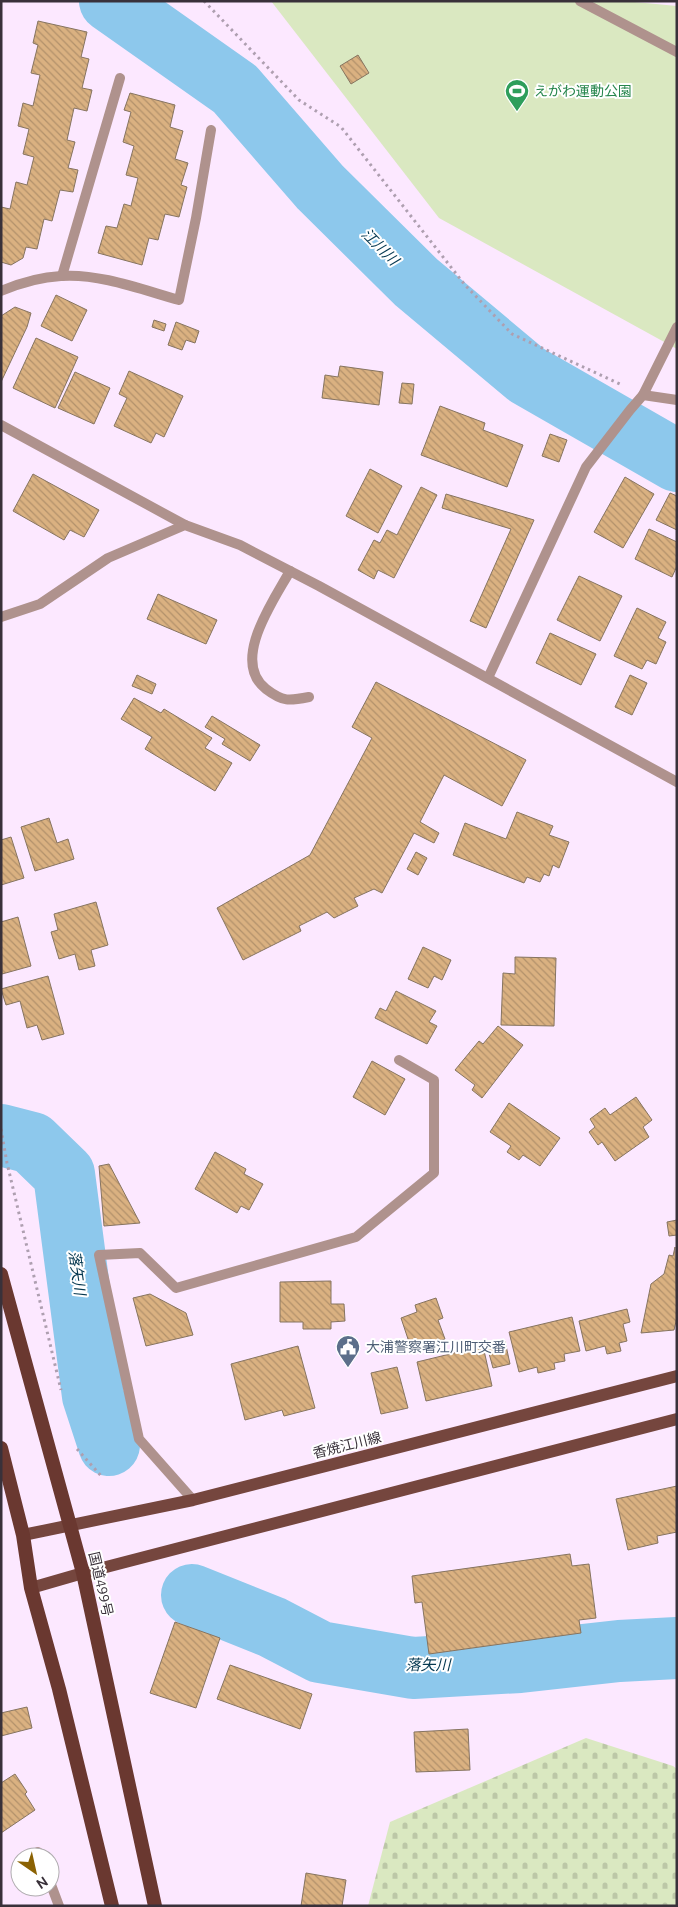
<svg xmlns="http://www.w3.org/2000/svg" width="678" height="1907" font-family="Ubuntu,'Noto Sans JP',sans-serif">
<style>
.cemetery{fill:url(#cemetery-stones)}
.park{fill:#dae8c1}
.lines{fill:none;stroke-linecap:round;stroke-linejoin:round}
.river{stroke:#8dc8ec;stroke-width:62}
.building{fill:url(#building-back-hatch);stroke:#867460}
.path{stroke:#ae9fb0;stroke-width:3;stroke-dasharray:2.5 4;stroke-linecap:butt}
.service{stroke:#af928d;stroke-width:10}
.minor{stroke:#af928d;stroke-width:10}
.tertiary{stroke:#af928d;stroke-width:10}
.primary{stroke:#75463e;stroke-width:12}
.trunk{stroke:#6a3830;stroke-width:14}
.labels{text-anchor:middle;stroke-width:4;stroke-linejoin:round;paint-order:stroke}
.leisure-label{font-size:14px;fill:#27864d;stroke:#fff;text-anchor:start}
.service-label{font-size:14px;fill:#4e5e75;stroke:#fff;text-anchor:start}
.street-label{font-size:14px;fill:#39313a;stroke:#fff}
.water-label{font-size:15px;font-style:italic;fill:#053850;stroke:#fff}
</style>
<defs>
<pattern id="cemetery-stones" width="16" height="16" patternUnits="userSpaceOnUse" patternTransform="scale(1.25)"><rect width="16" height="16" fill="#dae8c1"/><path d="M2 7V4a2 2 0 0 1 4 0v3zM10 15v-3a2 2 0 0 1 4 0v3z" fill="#bcc7a7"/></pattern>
<pattern id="building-back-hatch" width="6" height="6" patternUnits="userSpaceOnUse" patternTransform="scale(1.25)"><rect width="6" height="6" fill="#dab181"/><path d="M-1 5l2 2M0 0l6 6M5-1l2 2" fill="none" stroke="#b2916b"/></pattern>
</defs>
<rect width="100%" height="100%" fill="#fce8ff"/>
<!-- cemetery -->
<path class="cemetery" d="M 586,1738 L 673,1766 L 677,1769 L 677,1906 L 368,1906 L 390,1822 Z"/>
<!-- park -->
<path class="park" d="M 271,1 L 624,1 L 677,6 L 677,349 L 439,218 Z"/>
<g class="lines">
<!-- river -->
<g class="river">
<path d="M 110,1 L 235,89 L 320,187 L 416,282 L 527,375 L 677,461"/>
<path d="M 1,1135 L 32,1143 L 64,1174 L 93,1396 L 109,1445"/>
<path d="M 192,1595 L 272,1627 L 320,1652 L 413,1668 L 520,1662 L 619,1651 L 677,1648"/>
</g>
</g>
<!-- building -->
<g class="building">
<path d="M 38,21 L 87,32 L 81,57 L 89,59 L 82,88 L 92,90 L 87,111 L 74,108 L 67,140 L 75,142 L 68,168 L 78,170 L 73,192 L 60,190 L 52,221 L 44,219 L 37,249 L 26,247 L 23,258 L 11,265 L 1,262 L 1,207 L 10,209 L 16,182 L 27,185 L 34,157 L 23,154 L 29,129 L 18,126 L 23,103 L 33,106 L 40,75 L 31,73 L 38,45 L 33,43 Z"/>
<path d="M 358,55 L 369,73 L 351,84 L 340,66 Z"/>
<path d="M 130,93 L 175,105 L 170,127 L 183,131 L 175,159 L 188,163 L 181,185 L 187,187 L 179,217 L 165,214 L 158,240 L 149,238 L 142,265 L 98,253 L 106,226 L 117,228 L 124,204 L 131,206 L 138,178 L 126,175 L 134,146 L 123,142 L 131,112 L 124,110 Z"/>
<path d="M 56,295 L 87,310 L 72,341 L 41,326 Z"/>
<path d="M 15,307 L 31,313 L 27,327 L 1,382 L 1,316 Z"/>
<path d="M 154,320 L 166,324 L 164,331 L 152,327 Z"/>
<path d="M 176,322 L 199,331 L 195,343 L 186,340 L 182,350 L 168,345 Z"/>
<path d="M 36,338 L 78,357 L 55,408 L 13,388 Z"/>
<path d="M 340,366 L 383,372 L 379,405 L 322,398 L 325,375 L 338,377 Z"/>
<path d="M 129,371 L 183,396 L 164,437 L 156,433 L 151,443 L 114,426 L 127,398 L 119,394 Z"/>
<path d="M 75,372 L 110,388 L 94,424 L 58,408 Z"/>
<path d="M 402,383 L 414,384 L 412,404 L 399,403 Z"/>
<path d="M 440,406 L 485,423 L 483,430 L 523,445 L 507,487 L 421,455 Z"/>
<path d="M 550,434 L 567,440 L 559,462 L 542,456 Z"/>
<path d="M 370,469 L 402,486 L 378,533 L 346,516 Z"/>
<path d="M 33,474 L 99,510 L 84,537 L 70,530 L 64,540 L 13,511 Z"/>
<path d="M 625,477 L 654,494 L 623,548 L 594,532 Z"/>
<path d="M 421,487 L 437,495 L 394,578 L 378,570 L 374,579 L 358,570 L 374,540 L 380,543 L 387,530 L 397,535 Z"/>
<path d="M 670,493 L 677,496 L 677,530 L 656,520 Z"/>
<path d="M 446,494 L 534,520 L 486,628 L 470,621 L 511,529 L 442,508 Z"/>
<path d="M 649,529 L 677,542 L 677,566 L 672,577 L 635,559 Z"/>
<path d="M 579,576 L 622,596 L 600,641 L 557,620 Z"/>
<path d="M 158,594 L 217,620 L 206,644 L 147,619 Z"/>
<path d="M 637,608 L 666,622 L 658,638 L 666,642 L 656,664 L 647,660 L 642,669 L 614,656 Z"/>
<path d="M 550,633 L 596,654 L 581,685 L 536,663 Z"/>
<path d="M 137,675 L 156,684 L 152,694 L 132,686 Z"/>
<path d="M 630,675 L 647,683 L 632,715 L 615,707 Z"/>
<path d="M 376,682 L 526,760 L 502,806 L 444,775 L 420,822 L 439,833 L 434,843 L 414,833 L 382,893 L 374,889 L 354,898 L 358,906 L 334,918 L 327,912 L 299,926 L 301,931 L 243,960 L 217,908 L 310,855 L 372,738 L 352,727 Z"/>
<path d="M 134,698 L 161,713 L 164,709 L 212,738 L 205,748 L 232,763 L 215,791 L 145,749 L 152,737 L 121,719 Z"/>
<path d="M 212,716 L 260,745 L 250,761 L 222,744 L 225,739 L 205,727 Z"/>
<path d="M 517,812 L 553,826 L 549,835 L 569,842 L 559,868 L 553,865 L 549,876 L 544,874 L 540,882 L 527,877 L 524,883 L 453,855 L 465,823 L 506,839 Z"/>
<path d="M 49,818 L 57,843 L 68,839 L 74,859 L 35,871 L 21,827 Z"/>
<path d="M 11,837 L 24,878 L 1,885 L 1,840 Z"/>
<path d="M 416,852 L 427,858 L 418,875 L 407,869 Z"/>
<path d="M 96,902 L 108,945 L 91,950 L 95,966 L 79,970 L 75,954 L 59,959 L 51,932 L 58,930 L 54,914 Z"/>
<path d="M 18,917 L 31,966 L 2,974 L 1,922 Z"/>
<path d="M 423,947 L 451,960 L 442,980 L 434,976 L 428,988 L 408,979 Z"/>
<path d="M 515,957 L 556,958 L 554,1026 L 501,1025 L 503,973 L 515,974 Z"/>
<path d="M 48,976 L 64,1034 L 42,1040 L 37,1025 L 27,1028 L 20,1001 L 6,1005 L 1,989 Z"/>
<path d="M 396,991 L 436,1011 L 429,1022 L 437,1026 L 427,1044 L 375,1018 L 380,1008 L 386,1011 Z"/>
<path d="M 498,1026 L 523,1045 L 482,1098 L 472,1090 L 475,1085 L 455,1070 L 479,1041 L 483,1044 Z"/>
<path d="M 372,1061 L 405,1079 L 385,1115 L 353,1097 Z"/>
<path d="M 636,1097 L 652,1120 L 643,1127 L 649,1137 L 615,1161 L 602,1142 L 598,1145 L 589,1132 L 595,1127 L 590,1119 L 605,1108 L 610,1115 Z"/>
<path d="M 509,1103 L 560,1138 L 540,1166 L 523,1155 L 519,1160 L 507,1152 L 511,1146 L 490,1132 Z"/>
<path d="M 215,1152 L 246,1169 L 244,1174 L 263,1184 L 249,1210 L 241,1206 L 237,1213 L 195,1189 Z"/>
<path d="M 109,1164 L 140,1223 L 104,1226 L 99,1166 Z"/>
<path d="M 677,1220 L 677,1235 L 669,1236 L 667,1222 Z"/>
<path d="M 675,1247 L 677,1317 L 674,1330 L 641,1333 L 651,1284 L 664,1274 L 669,1255 L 673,1256 Z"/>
<path d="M 331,1281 L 331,1304 L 344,1304 L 345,1321 L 331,1322 L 331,1329 L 303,1329 L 303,1322 L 280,1322 L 280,1282 Z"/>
<path d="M 150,1294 L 186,1313 L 193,1335 L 146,1346 L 133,1298 Z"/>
<path d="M 436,1298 L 443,1318 L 438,1320 L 445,1339 L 412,1351 L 401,1318 L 417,1312 L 415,1305 Z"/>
<path d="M 627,1309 L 630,1322 L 623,1324 L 627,1341 L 619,1343 L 621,1351 L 607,1354 L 605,1346 L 586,1351 L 579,1321 Z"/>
<path d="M 572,1317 L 580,1351 L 564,1354 L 565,1361 L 554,1363 L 555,1369 L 538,1373 L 537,1367 L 519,1372 L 509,1332 Z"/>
<path d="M 505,1341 L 510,1364 L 493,1368 L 487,1346 Z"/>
<path d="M 298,1346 L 315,1408 L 284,1416 L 282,1410 L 245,1420 L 231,1364 Z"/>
<path d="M 483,1346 L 492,1386 L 426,1401 L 417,1362 Z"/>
<path d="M 397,1367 L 408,1408 L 381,1414 L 371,1373 Z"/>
<path d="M 677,1486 L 677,1532 L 657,1536 L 658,1543 L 628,1550 L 616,1499 Z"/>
<path d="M 570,1554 L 572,1566 L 589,1564 L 596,1618 L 579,1620 L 581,1633 L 429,1654 L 422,1602 L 415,1603 L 412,1576 Z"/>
<path d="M 175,1622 L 220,1638 L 196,1708 L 150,1693 Z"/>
<path d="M 230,1665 L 312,1694 L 300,1729 L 217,1699 Z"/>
<path d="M 27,1707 L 32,1728 L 1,1736 L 1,1713 Z"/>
<path d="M 468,1729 L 470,1770 L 416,1772 L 414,1732 Z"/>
<path d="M 15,1774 L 27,1792 L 25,1794 L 35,1810 L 1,1833 L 1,1783 Z"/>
<path d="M 306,1873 L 346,1880 L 342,1906 L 301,1906 Z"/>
</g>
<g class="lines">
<!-- path -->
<g class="path">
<path d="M 204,1 L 299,100 L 341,127 L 465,285 L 512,334 L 622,385"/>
<path d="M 1,1129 L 7,1163 L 61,1390"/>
<path d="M 77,1449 L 103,1478"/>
</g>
<!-- service -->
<path class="service" d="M 290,571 C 274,600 230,661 266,689 C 283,702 289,701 309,697"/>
<!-- minor -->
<g class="minor">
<path d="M 580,1 L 677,52"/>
<path d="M 62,276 L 120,78"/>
<path d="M 1,291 C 20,283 41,277 61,276 C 99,273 143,290 179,300 L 196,218 L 211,130"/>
<path d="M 643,395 L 677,327"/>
<path d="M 488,678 L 586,467 L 630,410 L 643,395 L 677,400"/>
<path d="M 193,1500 L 139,1439 L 99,1255 L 140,1253 L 176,1288 L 356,1237 L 434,1173 L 434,1080 L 399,1060"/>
<path d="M 38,1852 L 40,1857"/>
<path d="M 50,1882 L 59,1906"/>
</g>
<!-- tertiary -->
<g class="tertiary">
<path d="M 1,425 L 185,525"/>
<path d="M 1,617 L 40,604 L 108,558 L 185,525 L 240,545 L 319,586 L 677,782"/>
</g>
<!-- primary -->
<g class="primary">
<path d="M 23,1535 L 193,1500 L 677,1376"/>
<path d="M 31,1588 L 83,1573 L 677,1419"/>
</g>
<!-- trunk -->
<g class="trunk">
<path d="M 1,1274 L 83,1573 L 155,1906"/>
<path d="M 1,1448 L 23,1535 L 31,1588 L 59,1689 L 112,1906"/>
</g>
</g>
<!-- icons -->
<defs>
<g id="stadium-pin" transform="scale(1.25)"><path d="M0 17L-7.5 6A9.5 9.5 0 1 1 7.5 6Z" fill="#2e9e5b" stroke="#fff"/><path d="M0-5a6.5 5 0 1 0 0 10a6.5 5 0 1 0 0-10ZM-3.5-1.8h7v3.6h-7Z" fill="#fff"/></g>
<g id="civic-pin" transform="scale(1.25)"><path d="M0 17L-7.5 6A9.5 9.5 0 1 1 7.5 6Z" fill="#5c6f8a" stroke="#fff"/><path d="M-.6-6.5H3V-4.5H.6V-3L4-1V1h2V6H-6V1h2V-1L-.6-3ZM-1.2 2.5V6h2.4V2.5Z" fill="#fff"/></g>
</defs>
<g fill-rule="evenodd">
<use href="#stadium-pin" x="517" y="91"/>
<use href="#civic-pin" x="348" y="1347"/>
</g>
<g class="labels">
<!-- leisure labels -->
<g class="leisure-label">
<text x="534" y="96">えがわ運動公園</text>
</g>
<!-- service labels -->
<g class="service-label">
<text x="366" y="1352">大浦警察署江川町交番</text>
</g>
<!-- street labels -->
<g class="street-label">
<text transform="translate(347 1445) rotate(-14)" y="5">香焼江川線</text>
<text transform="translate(101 1584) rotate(77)" y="5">国道499号</text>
</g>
<!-- water labels -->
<g class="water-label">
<text transform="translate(380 247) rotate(45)" y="5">江川川</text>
<text transform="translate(77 1273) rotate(82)" y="5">落矢川</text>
<text x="428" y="1670">落矢川</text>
</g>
</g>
<!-- border -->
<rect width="678" height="1907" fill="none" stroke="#39313a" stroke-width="5"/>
<!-- north arrow -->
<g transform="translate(35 1872) rotate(146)"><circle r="24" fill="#ffffff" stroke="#b0adb0"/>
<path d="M0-4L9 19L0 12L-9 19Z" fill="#8b6203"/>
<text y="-8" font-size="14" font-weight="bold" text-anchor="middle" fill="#39313a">N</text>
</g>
</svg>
